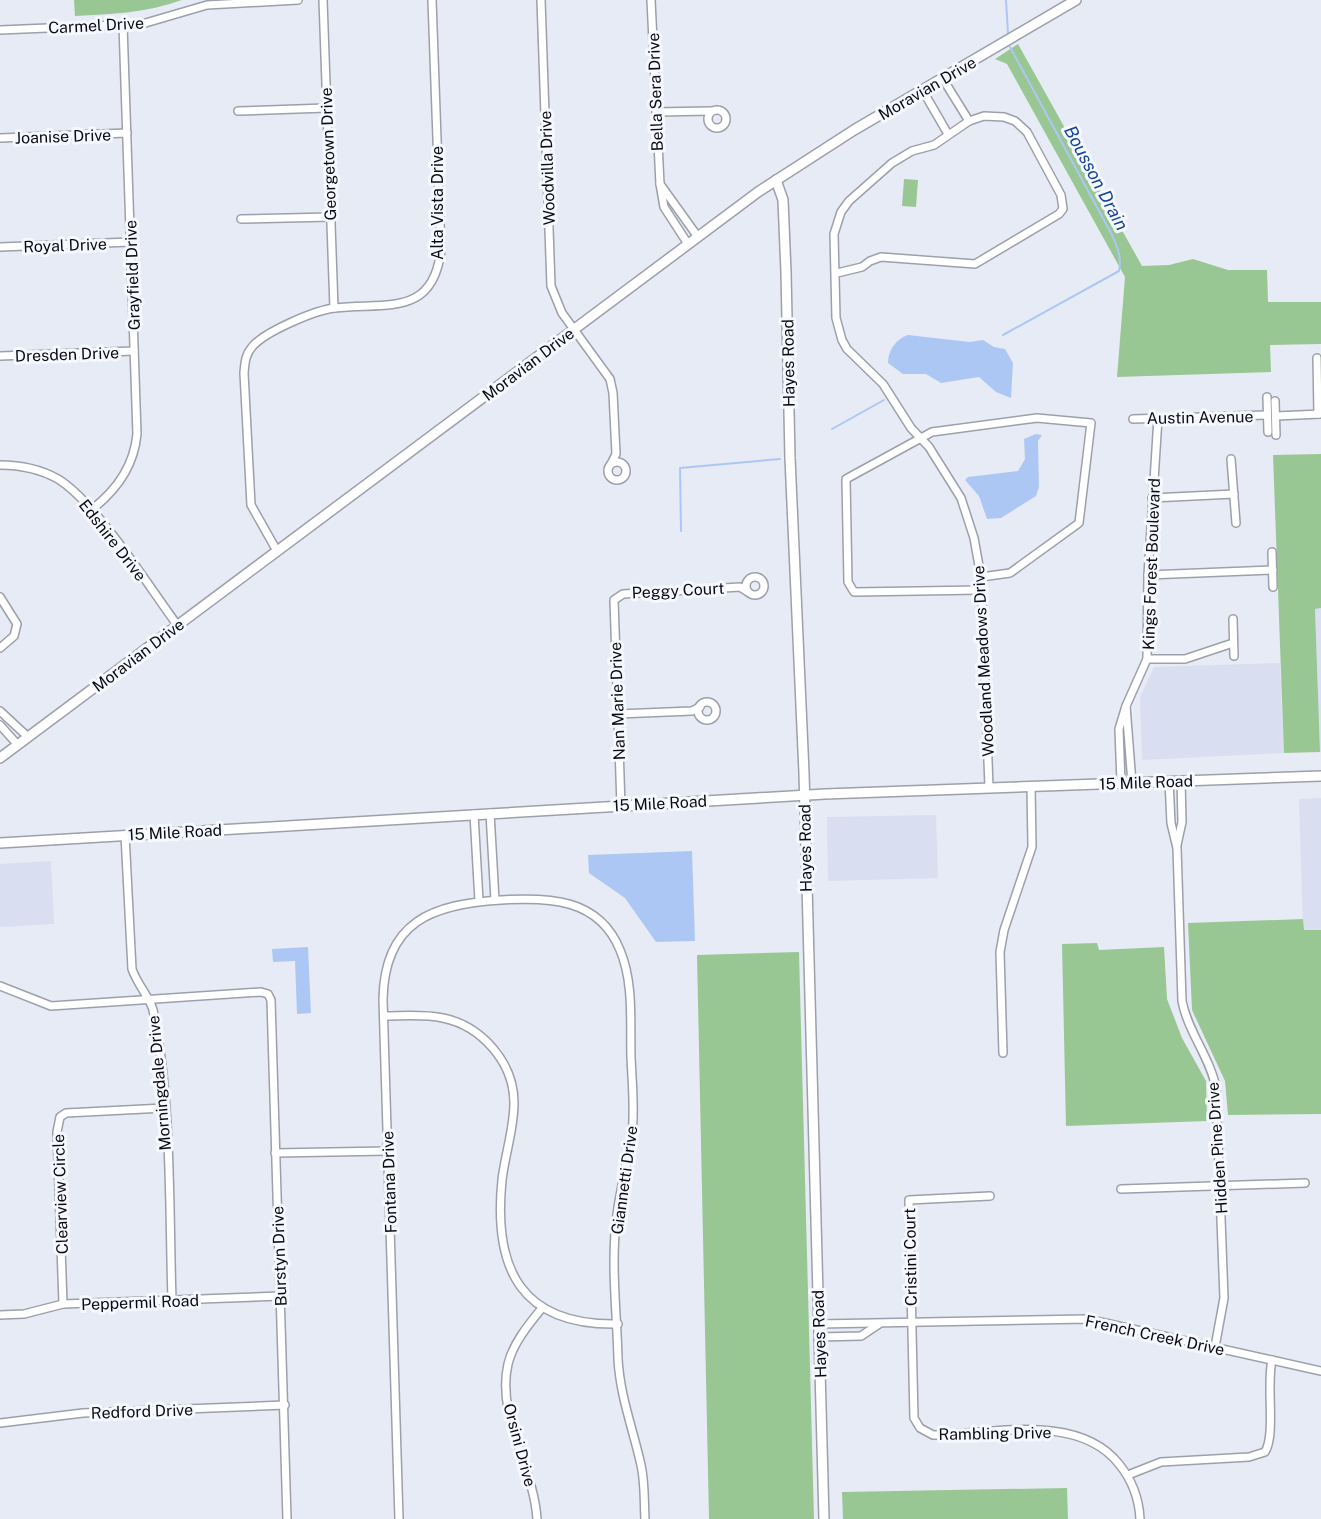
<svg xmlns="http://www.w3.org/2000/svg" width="1321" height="1519" font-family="'Public Sans',sans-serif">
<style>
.built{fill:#d9dff0}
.green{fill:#98c794}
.water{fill:#adc7f5}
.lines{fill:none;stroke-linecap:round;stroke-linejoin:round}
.stream{stroke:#adc7f5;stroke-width:2}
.street-casing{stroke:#9da0aa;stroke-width:10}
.secondary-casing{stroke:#9da0aa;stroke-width:12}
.street{stroke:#fff;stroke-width:7}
.secondary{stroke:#fff;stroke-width:9}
.labels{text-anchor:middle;stroke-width:6;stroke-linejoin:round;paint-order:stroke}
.street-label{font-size:16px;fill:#0b0c0f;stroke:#f6f8ff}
.water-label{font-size:18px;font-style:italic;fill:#164499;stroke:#f6f8ff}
</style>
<rect width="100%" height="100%" fill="#e7ebf5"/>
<!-- built -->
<g class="built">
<path d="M 1321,608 L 1321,752 L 1320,752 L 1315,609 Z"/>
<path d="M 1280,663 L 1284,753 L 1142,760 L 1140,697 L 1154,667 Z"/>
<path d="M 1321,798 L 1321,930 L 1303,930 L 1299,799 Z"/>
<path d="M 936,815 L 938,878 L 828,881 L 827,817 Z"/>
<path d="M 51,861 L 54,924 L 0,927 L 0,864 Z"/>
</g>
<!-- green -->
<g class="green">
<path d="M 74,0 L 182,0 C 146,13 112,14 75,16 Z"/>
<path d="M 1018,44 L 1142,266 L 1169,265 L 1193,259 L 1228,270 L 1267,270 L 1268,302 L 1321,302 L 1321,344 L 1270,345 L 1271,372 L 1117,377 L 1125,277 L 1007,64 L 995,59 Z"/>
<path d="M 904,179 L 918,180 L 916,207 L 902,206 Z"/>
<path d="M 1321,454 L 1321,608 L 1315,609 L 1320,752 L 1284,753 L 1273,455 Z"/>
<path d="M 1303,919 L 1304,930 L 1321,930 L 1321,1114 L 1228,1115 L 1225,1081 L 1192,1010 L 1188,923 Z"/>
<path d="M 1097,943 L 1099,950 L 1164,947 L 1167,999 L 1182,1038 L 1206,1081 L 1207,1121 L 1066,1126 L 1062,944 Z"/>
<path d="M 799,952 L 814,1519 L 709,1519 L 697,955 Z"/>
<path d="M 1067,1488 L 1068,1519 L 843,1519 L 842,1492 Z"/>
</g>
<!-- water -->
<g class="water">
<path d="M 908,335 L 970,342 L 983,340 L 994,347 L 1005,349 L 1013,363 L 1011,398 L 996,392 L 979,377 L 941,383 L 926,374 L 903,374 L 888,363 C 888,350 896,339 908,335 Z"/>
<path d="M 1036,434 L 1042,435 L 1038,441 L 1039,487 L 1036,496 L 1001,518 L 987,519 L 979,496 L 965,480 L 968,477 L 1018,471 L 1025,459 L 1024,439 Z"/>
<path d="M 692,851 L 695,941 L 656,942 L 625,898 L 589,873 L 588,855 Z"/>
<path d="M 308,947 L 311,1013 L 297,1014 L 295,961 L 273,962 L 272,949 Z"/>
</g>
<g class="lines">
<!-- stream -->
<g class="stream">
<path d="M 1006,0 L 1008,33"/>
<path d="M 1003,335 L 1119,271 C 1122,256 1117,246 1111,233 L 1010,47"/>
<path d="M 832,429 L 884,400"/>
<path d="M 681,531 L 680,468 L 780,459"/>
</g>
<!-- street casing -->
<g class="street-casing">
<g id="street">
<path d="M 323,0 L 334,308"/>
<path d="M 541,0 L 551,286 L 562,313 L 610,379 L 613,393 L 616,454 L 611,464"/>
<path d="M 651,0 L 660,184"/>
<path d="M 0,30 L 142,24 L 207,5 L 298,0"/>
<path d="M 943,79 L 969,121"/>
<path d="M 923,91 L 948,134"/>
<circle cx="717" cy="119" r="9"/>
<path d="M 238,111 L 326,108"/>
<path d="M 656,112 L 711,111"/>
<path d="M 0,138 L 127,133"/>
<path d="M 241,219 L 331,217"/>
<path d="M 688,244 L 664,207 L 660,184 L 698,237"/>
<path d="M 0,247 L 131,242"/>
<path d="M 837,273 L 862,267 L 870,261 L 881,257 L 975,264 L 1059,214 L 1063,209 L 1061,195 L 1027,132 L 1015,121 L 1004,117 L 984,116 L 969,121 L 934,145 L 912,151 L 892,163 L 849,201 L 841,212 L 834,234 L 836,318 L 842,340 L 847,349 L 883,384 L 911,428 L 929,447 L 961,498 L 974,538 L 981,577 L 989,787"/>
<path d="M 0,356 L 134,351"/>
<path d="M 1317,358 L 1318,414"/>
<path d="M 1267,397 L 1268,432"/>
<path d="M 1275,401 L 1276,435"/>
<path d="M 1276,416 L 1321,414"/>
<path d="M 1133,419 L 1267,415"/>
<path d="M 1231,459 L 1236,523"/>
<circle cx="617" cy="471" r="9"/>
<path d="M 0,465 C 20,465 40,469 58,479 C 97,503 149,587 178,626"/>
<path d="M 1152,498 L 1234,494"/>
<path d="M 91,510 C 116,491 134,466 137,434 L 123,25"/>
<path d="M 277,551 L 251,505 L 244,373 C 245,363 245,355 252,347 C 264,332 315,310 335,308 C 385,302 433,318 441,250 L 432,0"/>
<path d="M 1272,552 L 1273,587"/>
<path d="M 1148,575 L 1273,570"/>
<path d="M 981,577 L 1010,573 L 1079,523 L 1091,423 L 1037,418 L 932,432 L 846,479 L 848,582 L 854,592 L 981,590"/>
<circle cx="755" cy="586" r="9"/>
<path d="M 0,597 L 17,624 L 14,636 L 0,648"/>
<path d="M 1233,619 L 1234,656"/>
<path d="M 1147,659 L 1185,659 L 1233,643"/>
<circle cx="707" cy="711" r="9"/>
<path d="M 1126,706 L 1147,659 L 1148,575 L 1158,418"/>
<path d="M 0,711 L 28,737"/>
<path d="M 618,714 L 692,711 L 700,707"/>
<path d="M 0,725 L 17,744"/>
<path d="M 1169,781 L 1171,823 L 1177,848 L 1182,1001 C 1188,1032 1210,1057 1216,1088 L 1224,1298 L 1215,1347"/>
<path d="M 1121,783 L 1119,729 L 1126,706 L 1132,783"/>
<path d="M 621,806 L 614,600 L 623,594 L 740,587 L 748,592"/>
<path d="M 490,813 L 495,900"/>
<path d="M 474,814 L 479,901"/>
<path d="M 125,835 L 132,969 C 137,984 150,998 153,1010 C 172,1098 169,1209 172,1300"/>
<path d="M 1177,845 L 1182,822 L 1181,780"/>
<path d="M 0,986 L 51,1006 L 261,992 L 268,994 L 271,1000 L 287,1519"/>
<path d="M 384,1016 C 403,1016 424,1014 443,1018 C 482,1026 514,1063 514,1103 C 514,1129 505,1154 502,1180 C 493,1269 521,1326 618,1324"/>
<path d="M 1003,1053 L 1000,952 L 1004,930 L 1032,847 L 1031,786"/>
<path d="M 275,1153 L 388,1151"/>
<path d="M 1121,1189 L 1305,1183"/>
<path d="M 990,1196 L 909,1200 L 914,1418 L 920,1428 L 933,1435 C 991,1434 1078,1412 1119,1464 C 1132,1480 1139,1498 1140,1519"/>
<path d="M 63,1304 L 57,1132 L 60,1117 L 66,1113 L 164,1108"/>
<path d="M 0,1315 L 24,1314 L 63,1304 L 280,1296"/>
<path d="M 819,1324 L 1087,1319 L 1321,1371"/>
<path d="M 820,1337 L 861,1336 L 879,1324"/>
<path d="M 0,1423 L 83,1413 L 285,1405"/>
<path d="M 1128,1475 L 1161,1462 L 1249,1457 L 1265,1452 C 1276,1434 1266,1385 1272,1360"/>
<path d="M 399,1519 L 383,1000 C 384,921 433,904 501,900 C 548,897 599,898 620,950 C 634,983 630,1023 631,1057 C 632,1082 635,1109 632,1134 C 627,1164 619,1193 616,1223 C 611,1267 617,1315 618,1359 C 620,1396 633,1429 641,1465 C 645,1483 644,1501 645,1519"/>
<path d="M 537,1519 C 534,1468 496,1416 508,1364 C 513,1343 529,1324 542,1308"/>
</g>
</g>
<!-- secondary casing -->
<g class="secondary-casing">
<g id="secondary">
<path d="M 776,180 L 783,200 L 786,272 L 790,458 L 804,773 L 824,1519"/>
<path d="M 0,758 L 758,192 L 854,130 L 1076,0"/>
<path d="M 0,843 L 825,794 L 1321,776"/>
</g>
</g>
<!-- street -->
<use href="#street" class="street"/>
<!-- secondary -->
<use href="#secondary" class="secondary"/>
</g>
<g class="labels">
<!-- street labels -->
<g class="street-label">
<text transform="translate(96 25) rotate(-3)" y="6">Carmel Drive</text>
<text transform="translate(927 88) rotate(-30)" y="6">Moravian Drive</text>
<text transform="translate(655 92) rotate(-92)" y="6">Bella Sera Drive</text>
<text transform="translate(63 136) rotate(-2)" y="6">Joanise Drive</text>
<text transform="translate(328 154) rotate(-92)" y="6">Georgetown Drive</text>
<text transform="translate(547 168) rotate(-92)" y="6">Woodvilla Drive</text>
<text transform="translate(437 203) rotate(-90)" y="6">Alta Vista Drive</text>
<text transform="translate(65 245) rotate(-2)" y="6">Royal Drive</text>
<text transform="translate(132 275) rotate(-92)" y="6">Grayfield Drive</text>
<text transform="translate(67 354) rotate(-2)" y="6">Dresden Drive</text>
<text transform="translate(788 363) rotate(-91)" y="6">Hayes Road</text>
<text transform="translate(528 364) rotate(-37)" y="6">Moravian Drive</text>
<text transform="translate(1200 417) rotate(-1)" y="6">Austin Avenue</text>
<text transform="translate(113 540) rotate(52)" y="6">Edshire Drive</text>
<text transform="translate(1151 564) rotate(-88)" y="6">Kings Forest Boulevard</text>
<text transform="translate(678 590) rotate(-3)" y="6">Peggy Court</text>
<text transform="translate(138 655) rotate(-37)" y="6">Moravian Drive</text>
<text transform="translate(983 661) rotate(-93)" y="6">Woodland Meadows Drive</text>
<text transform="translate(617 701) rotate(-92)" y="6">Nan Marie Drive</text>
<text transform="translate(1146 782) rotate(-2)" y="6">15 Mile Road</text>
<text transform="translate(660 803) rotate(-3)" y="6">15 Mile Road</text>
<text transform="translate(175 832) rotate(-3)" y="6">15 Mile Road</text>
<text transform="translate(805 848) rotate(-91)" y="6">Hayes Road</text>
<text transform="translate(159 1083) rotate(-95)" y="6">Morningdale Drive</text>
<text transform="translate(1217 1148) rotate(-94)" y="6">Hidden Pine Drive</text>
<text transform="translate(624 1180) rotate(-82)" y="6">Giannetti Drive</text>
<text transform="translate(389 1182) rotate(-92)" y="6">Fontana Drive</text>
<text transform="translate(60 1194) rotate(-92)" y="6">Clearview Circle</text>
<text transform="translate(279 1256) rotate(-92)" y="6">Burstyn Drive</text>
<text transform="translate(910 1257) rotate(-91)" y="6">Cristini Court</text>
<text transform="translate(140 1302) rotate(-2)" y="6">Peppermil Road</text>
<text transform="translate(819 1334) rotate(-92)" y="6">Hayes Road</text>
<text transform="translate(1155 1335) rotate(12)" y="6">French Creek Drive</text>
<text transform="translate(142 1411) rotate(-2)" y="6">Redford Drive</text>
<text transform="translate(995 1433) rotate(-1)" y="6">Rambling Drive</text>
<text transform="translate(520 1445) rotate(75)" y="6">Orsini Drive</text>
</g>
<!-- water labels -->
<g class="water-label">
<text transform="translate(1096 178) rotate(62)" y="6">Bousson Drain</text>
</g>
</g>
</svg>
